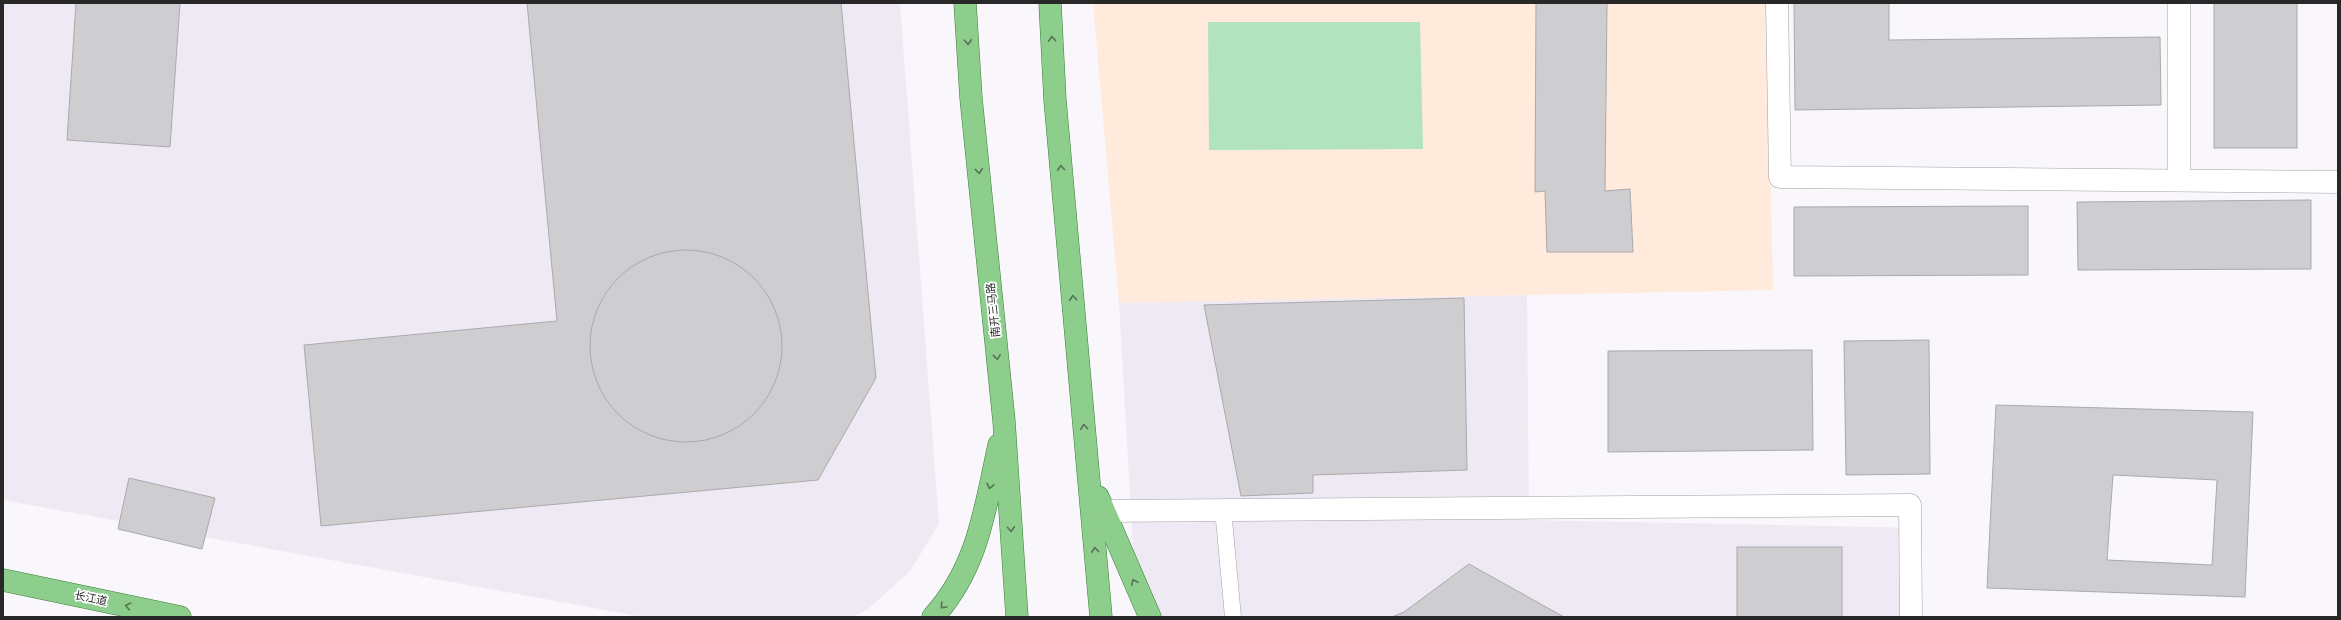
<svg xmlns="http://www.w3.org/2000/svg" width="2341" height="620" font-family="Lato,'Noto Sans SC',sans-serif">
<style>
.built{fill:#efe9f4}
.education{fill:#ffeadb}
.green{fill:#b1e3c0}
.building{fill:#cecdd0;stroke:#aaa9ac;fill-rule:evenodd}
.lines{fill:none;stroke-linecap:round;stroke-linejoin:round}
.lane-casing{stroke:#a2a1a4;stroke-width:17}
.street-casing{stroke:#a2a1a4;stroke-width:23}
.primary-casing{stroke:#397f39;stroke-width:23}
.lane{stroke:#fff;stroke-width:16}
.street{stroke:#fff;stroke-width:22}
.primary{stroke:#8ece8d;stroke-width:22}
.oneway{stroke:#567356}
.labels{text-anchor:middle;stroke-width:3.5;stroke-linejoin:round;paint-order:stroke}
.street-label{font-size:11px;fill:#282829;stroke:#fff}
</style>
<rect width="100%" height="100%" fill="#f9f7fb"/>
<!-- built -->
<g class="built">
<path d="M 3,3 L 900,3 L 939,524 L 910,571 L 867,610 L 852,617 L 643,617 L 3,500 Z"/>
<path d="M 1527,295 L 1529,520 L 1922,528 L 1921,617 L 1137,617 L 1119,303 Z"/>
</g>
<!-- education -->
<path class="education" d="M 1093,3 L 1767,3 L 1773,290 L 1119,303 Z"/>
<!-- green -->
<path class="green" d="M 1420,22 L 1423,149 L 1209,150 L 1208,22 Z"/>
<!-- building -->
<g class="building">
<path d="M 76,3 L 180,3 L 170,147 L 67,140 Z"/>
<path d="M 527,3 L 841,3 L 876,378 L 818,480 L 321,526 L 304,345 L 557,321 Z"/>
<path d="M 1536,3 L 1607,3 L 1605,191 L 1630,189 L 1633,252 L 1547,252 L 1545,191 L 1535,192 Z"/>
<path d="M 1794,3 L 1889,3 L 1889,40 L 2160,37 L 2161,105 L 1795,110 Z"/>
<rect x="2214" y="3" width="83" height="145"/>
<path d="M 2311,200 L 2311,269 L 2078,270 L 2077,202 Z"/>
<path d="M 2028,206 L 2028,275 L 1794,276 L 1794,207 Z"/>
<circle cx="686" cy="346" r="96"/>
<path d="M 1464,298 L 1467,470 L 1313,475 L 1313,493 L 1241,496 L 1204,305 Z"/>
<path d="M 1929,340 L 1930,474 L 1846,475 L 1844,341 Z"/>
<path d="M 1812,350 L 1813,450 L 1608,452 L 1608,351 Z"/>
<path d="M 1996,405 L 2253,412 L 2245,597 L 1987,588 ZM 2113,475 L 2217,480 L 2212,565 L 2107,560 Z"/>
<path d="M 129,478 L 215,498 L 202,549 L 118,529 Z"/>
<rect x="1737" y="547" width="105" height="70"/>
<path d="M 1469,564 L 1564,617 L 1392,617 L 1404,612 Z"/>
</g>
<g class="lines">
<!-- lane casing -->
<g class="lane-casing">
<path id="lane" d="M 1223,509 L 1233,617"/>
</g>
<!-- street casing -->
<g class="street-casing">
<g id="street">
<path d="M 1777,3 L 1780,177 L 2338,182"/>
<path d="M 2179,180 L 2179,3"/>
<path d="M 1102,511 L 1910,505 L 1911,617"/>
</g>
</g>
<!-- primary casing -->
<g class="primary-casing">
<g id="primary">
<path d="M 965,3 L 971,98 L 1004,421 L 1017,617"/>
<path d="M 1050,3 L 1055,100 L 1101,617"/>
<path d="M 1098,497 L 1150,617"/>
<path d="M 3,580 L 180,617"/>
<path d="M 933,617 C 978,568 985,509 999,445"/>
</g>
</g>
<!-- lane -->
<use href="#lane" class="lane"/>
<!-- street -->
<use href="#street" class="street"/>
<!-- primary -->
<use href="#primary" class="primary"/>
</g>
<!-- one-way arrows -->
<defs><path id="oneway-chevron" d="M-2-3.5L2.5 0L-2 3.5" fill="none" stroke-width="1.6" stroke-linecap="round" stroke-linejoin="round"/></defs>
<g class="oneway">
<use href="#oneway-chevron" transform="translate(1052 39) rotate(-93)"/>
<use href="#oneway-chevron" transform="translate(968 42) rotate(87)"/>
<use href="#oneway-chevron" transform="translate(1061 168) rotate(-95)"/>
<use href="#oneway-chevron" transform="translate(979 171) rotate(84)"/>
<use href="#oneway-chevron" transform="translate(1073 298) rotate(-95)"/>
<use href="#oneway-chevron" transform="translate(997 357) rotate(84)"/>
<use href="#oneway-chevron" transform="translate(1084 427) rotate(-95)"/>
<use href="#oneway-chevron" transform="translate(990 486) rotate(102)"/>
<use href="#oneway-chevron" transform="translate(1011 529) rotate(86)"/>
<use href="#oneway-chevron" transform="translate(1095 550) rotate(-95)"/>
<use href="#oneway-chevron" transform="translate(1134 582) rotate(-115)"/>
<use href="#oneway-chevron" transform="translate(128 606) rotate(-168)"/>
<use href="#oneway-chevron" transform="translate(943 606) rotate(133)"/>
</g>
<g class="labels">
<!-- street labels -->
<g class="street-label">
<text transform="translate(993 310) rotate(-96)" y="4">南开三马路</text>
<text transform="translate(91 598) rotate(12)" y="4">长江道</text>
</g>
</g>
<!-- border -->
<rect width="2341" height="620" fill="none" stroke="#282829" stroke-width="8"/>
</svg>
